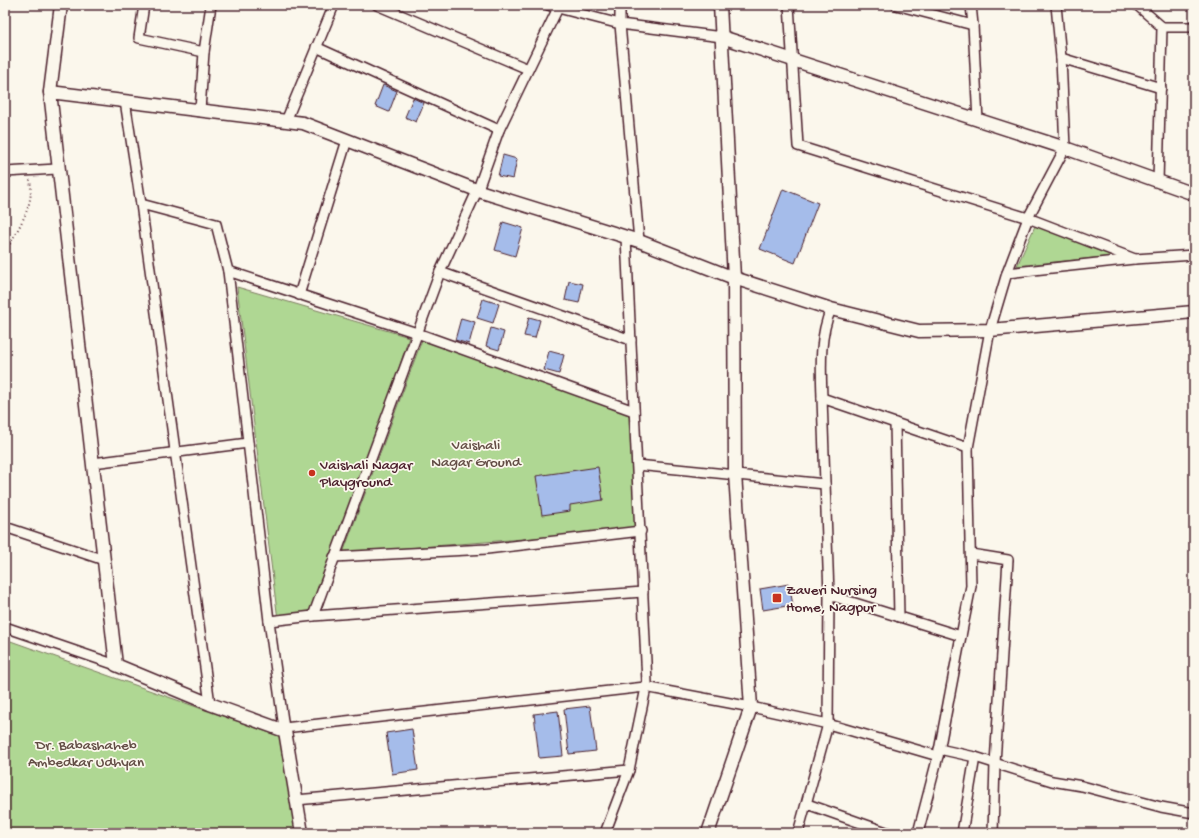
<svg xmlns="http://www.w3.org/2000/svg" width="1199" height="838" font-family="'Gochi Hand',sans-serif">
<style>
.green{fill:#afd793;stroke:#7c7b5f}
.building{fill:#a5bcea;stroke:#4a1f2b}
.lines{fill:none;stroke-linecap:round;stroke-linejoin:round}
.street-casing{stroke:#4a1f2b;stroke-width:12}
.secondary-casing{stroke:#4a1f2b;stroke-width:15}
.path{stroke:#4a1f2b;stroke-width:2;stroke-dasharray:1 3;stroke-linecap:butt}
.street{stroke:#fbf7ec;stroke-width:9}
.secondary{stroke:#fbf7ec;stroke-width:12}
.poi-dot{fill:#c8321e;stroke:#fbf7ec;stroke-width:1.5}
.labels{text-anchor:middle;stroke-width:3.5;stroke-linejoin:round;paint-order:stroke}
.park-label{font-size:15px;fill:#634d45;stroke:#fbf7ec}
.poi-label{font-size:15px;fill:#4a1f2b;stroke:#fbf7ec;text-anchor:start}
</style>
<rect width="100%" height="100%" fill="#fbf7ec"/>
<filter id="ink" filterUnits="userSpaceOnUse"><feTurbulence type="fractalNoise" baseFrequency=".025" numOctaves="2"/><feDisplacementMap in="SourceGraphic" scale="8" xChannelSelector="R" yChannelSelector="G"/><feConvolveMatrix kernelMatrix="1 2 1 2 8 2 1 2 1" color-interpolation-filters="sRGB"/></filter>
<g filter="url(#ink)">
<!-- green -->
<g class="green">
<path d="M 1035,226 L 1113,256 L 1017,266 Z"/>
<path d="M 237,287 L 409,337 L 321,610 L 278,620 Z"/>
<path d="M 422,340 L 633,412 L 639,530 L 343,553 Z"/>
<path d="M 5,639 L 284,738 L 298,833 L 8,833 L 5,788 Z"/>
</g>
<!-- building -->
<g class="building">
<path d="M 383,85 L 397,91 L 389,112 L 375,106 Z"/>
<path d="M 413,98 L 424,103 L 416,122 L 405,117 Z"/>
<path d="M 503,155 L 517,159 L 513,179 L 498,176 Z"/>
<path d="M 783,189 L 818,203 L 795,263 L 760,249 Z"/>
<path d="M 503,222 L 523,228 L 515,256 L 495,250 Z"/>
<path d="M 569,281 L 583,284 L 579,303 L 565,300 Z"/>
<path d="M 483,299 L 499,304 L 493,323 L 477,318 Z"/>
<path d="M 529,317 L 540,320 L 535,338 L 524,336 Z"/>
<path d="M 461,318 L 475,322 L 469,344 L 455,340 Z"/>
<path d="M 491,328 L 504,332 L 499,350 L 486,346 Z"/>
<path d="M 549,351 L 564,355 L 559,374 L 544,370 Z"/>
<path d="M 598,467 L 603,500 L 570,505 L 570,511 L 542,515 L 536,476 Z"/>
<path d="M 789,584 L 793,605 L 763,610 L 760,589 Z"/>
<path d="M 590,706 L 596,751 L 569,754 L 564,709 Z"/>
<path d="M 558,711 L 563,756 L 539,758 L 534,714 Z"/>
<path d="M 412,729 L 418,770 L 392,774 L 386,733 Z"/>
</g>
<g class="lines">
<!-- street casing -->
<g class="street-casing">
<g id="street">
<path d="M 144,5 L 139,38 L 204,52"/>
<path d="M 377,5 L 528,69"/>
<path d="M 557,5 L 558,8 L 620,24 L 639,241"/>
<path d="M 620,5 L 620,24 L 722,37"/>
<path d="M 789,5 L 798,146 L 1028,218 L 1065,148 L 1061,58 L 1056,5"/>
<path d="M 896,5 L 973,25 L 971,5"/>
<path d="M 1137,5 L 1162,27 L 1158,182"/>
<path d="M 973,25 L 978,121"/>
<path d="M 1162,27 L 1194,27"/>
<path d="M 316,47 L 499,130"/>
<path d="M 1061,58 L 1161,88"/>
<path d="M 125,101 L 141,204"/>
<path d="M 200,110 L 204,52 L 211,5"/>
<path d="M 286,121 L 334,5"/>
<path d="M 5,172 L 57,169"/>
<path d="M 440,272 L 631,340"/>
<path d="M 1007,273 L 1134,259"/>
<path d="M 299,295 L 347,140"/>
<path d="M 822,398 C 821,368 819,337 831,309"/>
<path d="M 895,423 L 899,617"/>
<path d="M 93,463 L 248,443"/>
<path d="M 637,465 L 825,484"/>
<path d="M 5,527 L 104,560"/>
<path d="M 971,554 L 1008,560 L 995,763 L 993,833"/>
<path d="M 334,557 L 487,549 L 641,531"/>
<path d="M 829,595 L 822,398 L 968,448 L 990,330 L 1007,273 L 1028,218 L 1135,259 L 1194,255"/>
<path d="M 313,616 L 643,592"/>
<path d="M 269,621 L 228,271 L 417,333 L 634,411"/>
<path d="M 5,627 L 116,665"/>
<path d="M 961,636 L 971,586 L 968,448"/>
<path d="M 210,704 L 141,204 L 216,224 L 228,271"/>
<path d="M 284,728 L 269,621 L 313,616 L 440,272 L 478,189 L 499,130 L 558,8 L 548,5"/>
<path d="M 285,731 L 284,728 L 645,687 L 751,707 L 828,724 L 938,756 L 918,833"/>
<path d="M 939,749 L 975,757 L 1052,781 L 1082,786 L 1161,807 L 1194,813"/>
<path d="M 296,800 L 629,770"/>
<path d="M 807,804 L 889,833"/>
<path d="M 605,833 L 629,770 L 647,683 L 626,237"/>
<path d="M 798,833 L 828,724 L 829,595 L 961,636 L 938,756"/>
<path d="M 962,833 L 975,757"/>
</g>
</g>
<!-- secondary casing -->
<g class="secondary-casing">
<g id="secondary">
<path d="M 722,37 L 1065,148 L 1194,194"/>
<path d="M 50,92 L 61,5"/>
<path d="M 302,833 L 285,731 L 210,704 L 116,665 L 50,92 L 303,123 L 479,191 L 639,241 L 734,278 L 831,309 L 919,331 L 990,330 L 1194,312"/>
<path d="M 708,833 L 751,707 L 735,474 L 734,278 L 720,5"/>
</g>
</g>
<!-- path -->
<path class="path" d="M 5,250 L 8,248 C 19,226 35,205 30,180"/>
<!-- street -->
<use href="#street" class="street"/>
<!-- secondary -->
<use href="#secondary" class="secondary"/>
</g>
</g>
<!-- markers -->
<g class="poi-dot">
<circle cx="312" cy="473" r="4"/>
<rect x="772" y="593" width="10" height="10" rx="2"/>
</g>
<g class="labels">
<!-- park labels -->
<g class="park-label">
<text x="476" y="449">Vaishali<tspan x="476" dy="17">Nagar Ground</tspan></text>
<text x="86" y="749">Dr. Babashaheb<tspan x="86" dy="17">Ambedkar Udhyan</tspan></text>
</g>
<!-- poi labels -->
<g class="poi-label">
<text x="320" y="469">Vaishali Nagar<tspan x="320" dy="17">Playground</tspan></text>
<text x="786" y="594">Zaveri Nursing<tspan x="786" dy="17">Home, Nagpur</tspan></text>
</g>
</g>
<!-- margin -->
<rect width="1199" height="838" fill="none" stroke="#fbf7ec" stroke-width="20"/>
<rect x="10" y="10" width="1179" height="818" fill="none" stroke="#4a1f2b" stroke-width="1.5" filter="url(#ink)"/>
</svg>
